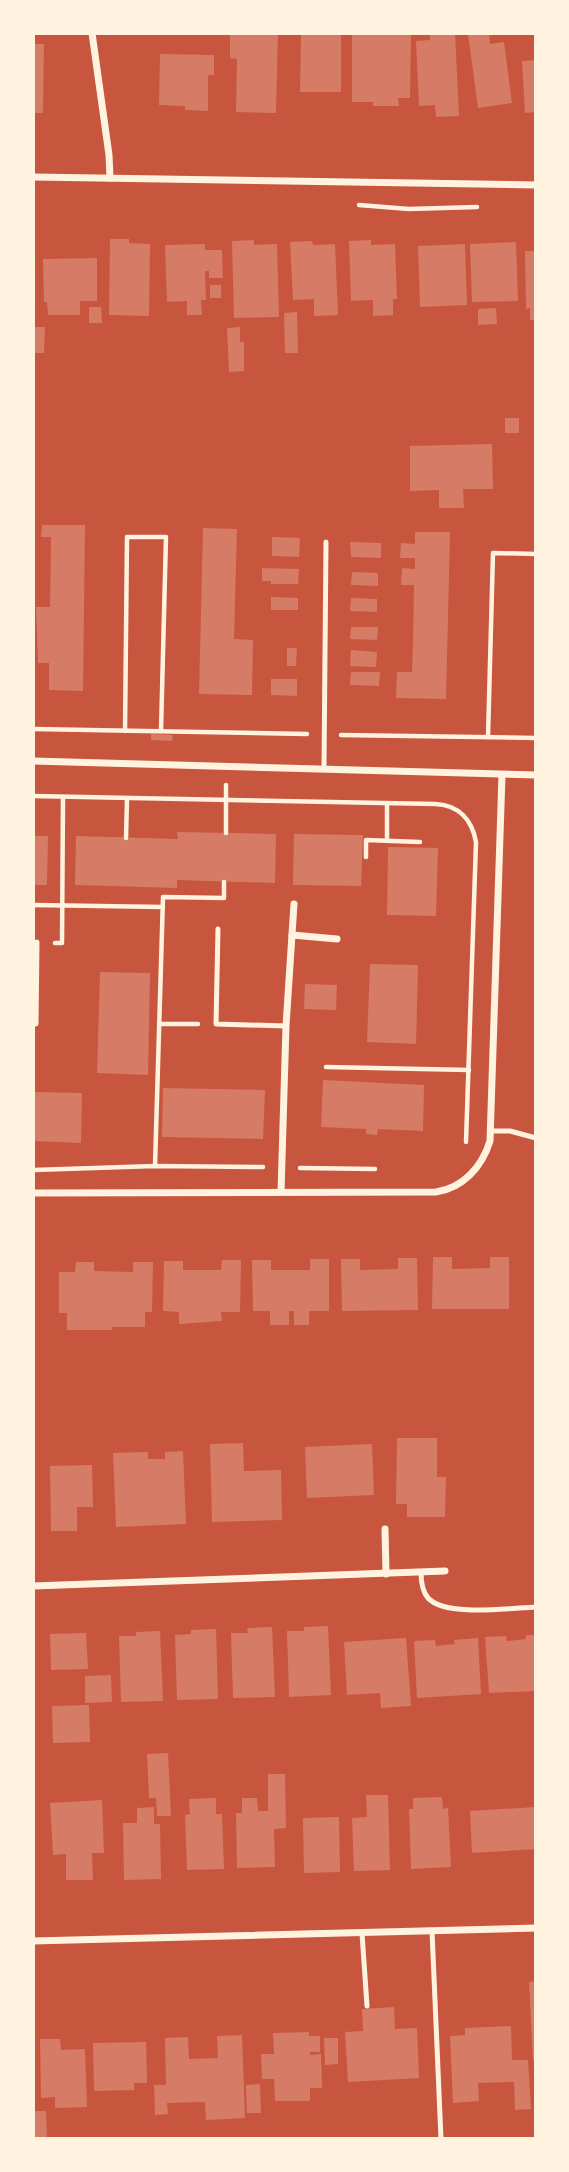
<svg xmlns="http://www.w3.org/2000/svg" width="569" height="2172" font-family="'DejaVu Sans',sans-serif">
<style>
.building{fill:#d67c66}
.lines{fill:none;stroke-linecap:round;stroke-linejoin:round}
.path{stroke:#fff3e0;stroke-width:4.5}
.service{stroke:#fff3e0;stroke-width:5}
.minor{stroke:#fff3e0;stroke-width:7}
</style>
<rect width="100%" height="100%" fill="#c8553d"/>
<!-- building -->
<g class="building">
<path d="M 230,33 L 278,33 L 276,113 L 236,112 L 237,59 L 230,58 Z"/>
<path d="M 301,33 L 341,33 L 341,92 L 300,92 Z"/>
<path d="M 352,33 L 411,33 L 410,98 L 398,98 L 399,106 L 373,106 L 373,102 L 352,102 Z"/>
<path d="M 430,33 L 455,33 L 459,116 L 436,117 L 435,105 L 419,106 L 416,41 L 430,40 Z"/>
<path d="M 489,33 L 490,44 L 504,42 L 512,103 L 478,108 L 468,34 Z"/>
<path d="M 33,44 L 44,44 L 43,113 L 33,113 Z"/>
<path d="M 160,54 L 214,55 L 214,75 L 208,75 L 208,111 L 185,110 L 185,106 L 159,105 Z"/>
<path d="M 536,60 L 536,112 L 525,113 L 522,61 Z"/>
<path d="M 110,239 L 129,239 L 129,243 L 150,244 L 149,316 L 109,315 Z"/>
<path d="M 254,240 L 254,245 L 277,244 L 279,317 L 234,318 L 232,241 Z"/>
<path d="M 371,240 L 371,245 L 395,244 L 397,299 L 393,299 L 393,315 L 373,316 L 373,300 L 351,301 L 349,241 Z"/>
<path d="M 312,241 L 313,245 L 335,244 L 338,315 L 314,316 L 314,299 L 293,300 L 290,242 Z"/>
<path d="M 516,242 L 518,301 L 472,302 L 470,244 Z"/>
<path d="M 205,244 L 205,250 L 222,250 L 223,278 L 209,278 L 209,271 L 205,271 L 206,300 L 201,300 L 202,315 L 187,315 L 187,301 L 167,302 L 165,245 Z"/>
<path d="M 465,244 L 467,305 L 420,307 L 418,246 Z"/>
<path d="M 525,251 L 536,251 L 536,320 L 530,320 L 530,308 L 526,309 Z"/>
<path d="M 97,258 L 97,301 L 80,301 L 80,315 L 48,315 L 47,302 L 44,302 L 43,259 Z"/>
<rect x="210" y="285" width="11" height="13"/>
<path d="M 89,307 L 101,307 L 102,323 L 89,323 Z"/>
<path d="M 496,308 L 497,324 L 478,325 L 478,309 Z"/>
<path d="M 297,312 L 298,353 L 285,353 L 284,313 Z"/>
<path d="M 33,327 L 45,327 L 44,353 L 33,353 Z"/>
<path d="M 240,327 L 240,342 L 244,342 L 244,371 L 229,372 L 227,328 Z"/>
<rect x="505" y="418" width="14" height="15"/>
<path d="M 492,444 L 493,489 L 463,489 L 464,508 L 439,508 L 439,490 L 410,491 L 410,446 Z"/>
<path d="M 42,525 L 85,525 L 83,691 L 49,690 L 49,663 L 38,663 L 36,607 L 50,607 L 51,537 L 41,537 Z"/>
<path d="M 203,528 L 237,529 L 234,639 L 253,640 L 252,695 L 199,694 Z"/>
<path d="M 415,532 L 450,532 L 446,699 L 396,698 L 397,672 L 412,672 L 413,643 L 414,585 L 401,585 L 402,568 L 415,569 L 415,558 L 400,558 L 401,543 L 415,544 Z"/>
<path d="M 272,537 L 300,538 L 299,557 L 272,556 Z"/>
<path d="M 350,542 L 381,543 L 381,558 L 351,557 Z"/>
<path d="M 262,568 L 299,569 L 298,584 L 271,584 L 271,581 L 262,581 Z"/>
<path d="M 352,572 L 378,573 L 378,586 L 351,585 Z"/>
<path d="M 271,597 L 298,598 L 298,610 L 271,610 Z"/>
<path d="M 351,598 L 377,599 L 377,612 L 350,611 Z"/>
<path d="M 351,627 L 378,627 L 377,640 L 350,639 Z"/>
<path d="M 287,648 L 297,648 L 296,666 L 287,666 Z"/>
<path d="M 351,650 L 377,652 L 376,667 L 350,666 Z"/>
<path d="M 351,672 L 380,672 L 379,686 L 350,685 Z"/>
<path d="M 271,679 L 297,679 L 297,696 L 271,695 Z"/>
<path d="M 151,734 L 173,735 L 172,741 L 151,740 Z"/>
<path d="M 177,832 L 276,834 L 275,883 L 177,880 L 177,888 L 75,885 L 76,836 L 178,839 Z"/>
<path d="M 294,834 L 363,835 L 361,886 L 293,885 Z"/>
<path d="M 33,836 L 48,836 L 47,885 L 33,885 Z"/>
<path d="M 388,847 L 438,848 L 436,916 L 387,915 Z"/>
<path d="M 370,964 L 418,965 L 416,1044 L 367,1042 Z"/>
<path d="M 100,972 L 150,973 L 148,1075 L 97,1073 Z"/>
<path d="M 305,984 L 337,985 L 336,1010 L 304,1009 Z"/>
<path d="M 323,1080 L 424,1085 L 423,1131 L 378,1129 L 377,1135 L 366,1134 L 366,1129 L 321,1127 Z"/>
<path d="M 163,1088 L 265,1090 L 263,1139 L 162,1137 Z"/>
<path d="M 33,1092 L 82,1093 L 81,1143 L 33,1141 Z"/>
<path d="M 433,1257 L 452,1257 L 452,1269 L 490,1268 L 490,1257 L 509,1257 L 509,1309 L 432,1309 Z"/>
<path d="M 398,1258 L 417,1258 L 418,1310 L 342,1311 L 341,1259 L 360,1259 L 360,1270 L 398,1269 Z"/>
<path d="M 310,1259 L 329,1259 L 329,1311 L 309,1311 L 309,1325 L 294,1325 L 294,1311 L 289,1311 L 289,1325 L 270,1325 L 270,1311 L 253,1311 L 252,1260 L 271,1260 L 271,1270 L 310,1270 Z"/>
<path d="M 222,1260 L 241,1260 L 240,1312 L 221,1312 L 222,1321 L 179,1324 L 179,1312 L 163,1311 L 164,1261 L 183,1261 L 183,1270 L 221,1270 Z"/>
<path d="M 76,1262 L 94,1262 L 94,1271 L 133,1272 L 133,1262 L 153,1262 L 152,1312 L 145,1312 L 145,1327 L 112,1327 L 112,1330 L 67,1330 L 67,1313 L 59,1313 L 59,1272 L 75,1272 Z"/>
<path d="M 397,1438 L 437,1438 L 437,1477 L 446,1477 L 445,1517 L 407,1517 L 407,1504 L 396,1504 Z"/>
<path d="M 243,1443 L 244,1471 L 281,1470 L 282,1520 L 212,1522 L 210,1444 Z"/>
<path d="M 372,1444 L 374,1495 L 307,1498 L 305,1447 Z"/>
<path d="M 183,1451 L 186,1524 L 116,1527 L 113,1453 L 148,1452 L 148,1459 L 165,1459 L 165,1452 Z"/>
<path d="M 92,1465 L 93,1507 L 77,1507 L 77,1531 L 51,1531 L 50,1466 Z"/>
<path d="M 328,1626 L 331,1695 L 289,1697 L 287,1631 L 304,1631 L 304,1627 Z"/>
<path d="M 272,1627 L 275,1697 L 233,1698 L 231,1633 L 248,1633 L 247,1628 Z"/>
<path d="M 216,1629 L 218,1699 L 177,1700 L 175,1635 L 191,1634 L 191,1630 Z"/>
<path d="M 160,1631 L 163,1701 L 121,1702 L 119,1636 L 136,1636 L 136,1632 Z"/>
<path d="M 86,1633 L 88,1669 L 51,1670 L 50,1634 Z"/>
<path d="M 526,1635 L 536,1635 L 536,1691 L 489,1693 L 485,1637 L 506,1636 L 507,1641 L 526,1639 Z"/>
<path d="M 406,1638 L 411,1706 L 381,1708 L 380,1693 L 347,1695 L 344,1642 Z"/>
<path d="M 478,1638 L 481,1694 L 417,1698 L 414,1641 L 435,1640 L 436,1646 L 455,1644 L 454,1640 Z"/>
<path d="M 111,1675 L 112,1702 L 85,1703 L 85,1676 Z"/>
<path d="M 89,1705 L 90,1742 L 53,1743 L 52,1706 Z"/>
<path d="M 168,1753 L 171,1816 L 157,1816 L 156,1798 L 149,1798 L 147,1754 Z"/>
<path d="M 268,1774 L 285,1774 L 286,1828 L 274,1829 L 275,1867 L 237,1868 L 236,1813 L 242,1813 L 242,1798 L 257,1798 L 258,1811 L 268,1811 Z"/>
<path d="M 366,1795 L 388,1795 L 390,1870 L 354,1871 L 352,1818 L 367,1817 Z"/>
<path d="M 442,1797 L 443,1809 L 448,1808 L 451,1867 L 411,1869 L 409,1809 L 413,1809 L 413,1798 Z"/>
<path d="M 216,1798 L 216,1814 L 222,1814 L 224,1869 L 187,1870 L 185,1815 L 190,1814 L 189,1799 Z"/>
<path d="M 102,1800 L 104,1853 L 92,1853 L 93,1880 L 66,1880 L 66,1854 L 53,1855 L 50,1803 Z"/>
<path d="M 154,1807 L 154,1824 L 160,1824 L 161,1879 L 124,1880 L 123,1823 L 137,1823 L 137,1808 Z"/>
<path d="M 536,1807 L 536,1849 L 472,1853 L 470,1811 Z"/>
<path d="M 339,1817 L 340,1872 L 304,1873 L 303,1818 Z"/>
<path d="M 536,1981 L 536,2060 L 533,2060 L 529,1982 Z"/>
<path d="M 394,2007 L 395,2029 L 417,2028 L 419,2078 L 348,2082 L 345,2032 L 363,2031 L 362,2009 Z"/>
<path d="M 511,2026 L 512,2060 L 528,2060 L 531,2109 L 515,2110 L 514,2082 L 478,2083 L 479,2101 L 453,2103 L 450,2036 L 465,2035 L 465,2028 Z"/>
<path d="M 309,2032 L 309,2036 L 320,2036 L 320,2052 L 310,2052 L 310,2055 L 321,2054 L 322,2088 L 310,2088 L 310,2101 L 275,2101 L 274,2079 L 262,2079 L 261,2054 L 274,2054 L 273,2033 Z"/>
<path d="M 242,2035 L 245,2118 L 206,2120 L 205,2102 L 167,2103 L 168,2114 L 155,2115 L 154,2085 L 166,2085 L 165,2038 L 188,2037 L 189,2059 L 218,2058 L 217,2036 Z"/>
<path d="M 324,2038 L 338,2038 L 338,2064 L 325,2065 Z"/>
<path d="M 40,2039 L 60,2039 L 61,2050 L 85,2049 L 87,2107 L 55,2108 L 55,2097 L 41,2098 Z"/>
<path d="M 146,2042 L 147,2083 L 134,2083 L 134,2090 L 94,2091 L 93,2043 Z"/>
<path d="M 260,2084 L 261,2113 L 247,2113 L 246,2085 Z"/>
<path d="M 33,2111 L 46,2111 L 47,2139 L 34,2139 Z"/>
</g>
<g class="lines">
<!-- path -->
<g class="path">
<path d="M 359,205 L 409,209 L 477,207"/>
<path d="M 33,729 L 307,734"/>
<path d="M 125,731 L 127,537 L 166,537 L 161,731"/>
<path d="M 341,735 L 536,738"/>
<path d="M 488,737 L 493,553 L 536,554"/>
<path d="M 33,796 L 435,804 C 459,805 472,820 476,842 L 466,1142"/>
<path d="M 387,803 L 387,840"/>
<path d="M 226,833 L 226,785"/>
<path d="M 126,838 L 127,799"/>
<path d="M 366,857 L 366,840 L 420,842"/>
<path d="M 33,905 L 163,907"/>
<path d="M 55,943 L 62,943 L 63,797"/>
<path d="M 159,1024 L 198,1024"/>
<path d="M 326,1067 L 469,1070"/>
<path d="M 155,1166 L 163,897 L 224,898 L 224,882"/>
<path d="M 300,1168 L 375,1169"/>
<path d="M 34,1170 L 155,1166 L 263,1167"/>
</g>
<!-- service -->
<g class="service">
<path d="M 324,768 L 326,542"/>
<path d="M 218,929 L 216,1024 L 286,1026"/>
<path d="M 33,1024 L 36,1024 L 37,942"/>
<path d="M 491,1131 L 510,1131 L 536,1138"/>
<path d="M 421,1572 C 421,1581 422,1591 428,1598 C 445,1617 510,1608 536,1607"/>
<path d="M 432,1931 L 441,2139"/>
<path d="M 362,1933 L 367,2006"/>
</g>
<!-- minor -->
<g class="minor">
<path d="M 92,33 L 109,155 L 110,178"/>
<path d="M 33,177 L 536,185"/>
<path d="M 33,761 L 536,775"/>
<path d="M 292,935 L 337,939"/>
<path d="M 281,1192 L 286,1026 L 294,904"/>
<path d="M 33,1193 L 436,1192 C 463,1188 482,1167 490,1141 L 502,775"/>
<path d="M 385,1529 L 386,1574"/>
<path d="M 33,1586 L 445,1571"/>
<path d="M 33,1941 L 536,1928"/>
</g>
</g>
<!-- border -->
<rect width="569" height="2172" fill="none" stroke="#fff3e0" stroke-width="70"/>
</svg>
